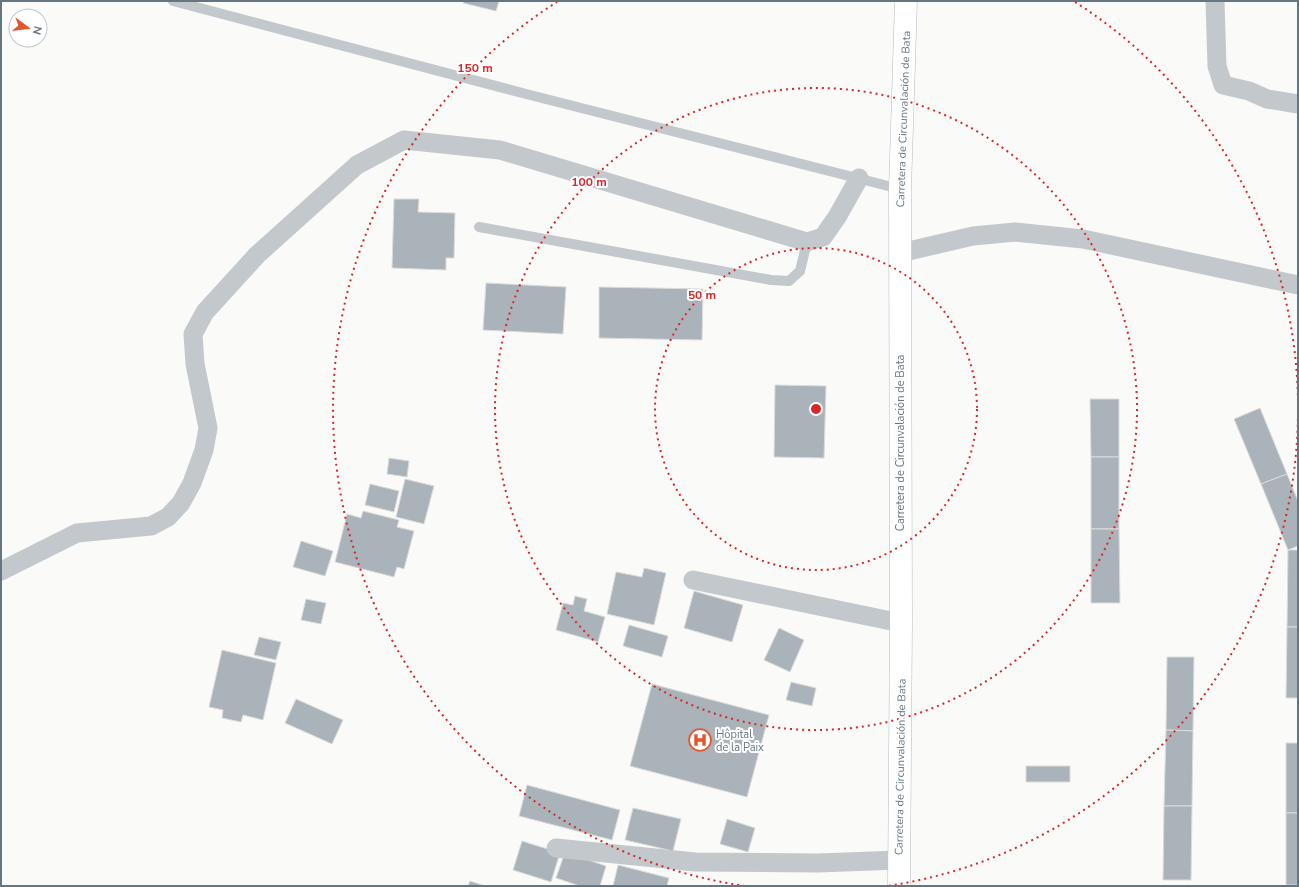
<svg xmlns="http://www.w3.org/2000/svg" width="1299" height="887" font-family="'Nunito Sans',sans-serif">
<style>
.building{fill:#aab3b9;stroke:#dcdcda}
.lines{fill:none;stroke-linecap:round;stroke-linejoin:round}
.primary-casing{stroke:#b5babe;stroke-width:23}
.service{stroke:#c3c8cc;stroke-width:10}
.minor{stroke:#c3c8cc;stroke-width:19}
.primary{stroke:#fff;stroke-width:22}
.ring{fill:none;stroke:#d62828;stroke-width:2;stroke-dasharray:2 4}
.labels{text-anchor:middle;stroke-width:4;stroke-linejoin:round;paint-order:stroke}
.street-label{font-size:11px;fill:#657683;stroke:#fff}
.poi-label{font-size:11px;fill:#657683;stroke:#fff;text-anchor:start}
.centre{fill:#d62828;stroke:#fff;stroke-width:2}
.ring-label{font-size:12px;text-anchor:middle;font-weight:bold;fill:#d62828;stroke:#fff;stroke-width:4;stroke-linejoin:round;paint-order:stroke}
</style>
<rect width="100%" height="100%" fill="#fafaf8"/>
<!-- building -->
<g class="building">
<path d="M 464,1 L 499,1 L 496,11 L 463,3 Z"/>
<path d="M 394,199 L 419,199 L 418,212 L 455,213 L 454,258 L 446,258 L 446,270 L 392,268 Z"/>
<path d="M 486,283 L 566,287 L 563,334 L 483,330 Z"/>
<path d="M 599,287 L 703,289 L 702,340 L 599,338 Z"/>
<path d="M 775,385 L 826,386 L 824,458 L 774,457 Z"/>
<path d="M 1090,399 L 1119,399 L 1119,457 L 1091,457 Z"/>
<path d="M 1260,408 L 1287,474 L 1261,484 L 1234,419 Z"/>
<rect x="1091" y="457" width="28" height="72"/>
<path d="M 389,458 L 409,461 L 407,477 L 387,474 Z"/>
<path d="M 1287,474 L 1298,501 L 1298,546 L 1288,550 L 1261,484 Z"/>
<path d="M 405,479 L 434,486 L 424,524 L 396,517 Z"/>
<path d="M 370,484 L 399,491 L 394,512 L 365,505 Z"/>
<path d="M 363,511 L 399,520 L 397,527 L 414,531 L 404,569 L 397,567 L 394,577 L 335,562 L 347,514 L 361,518 Z"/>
<path d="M 1091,529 L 1119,529 L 1120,603 L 1091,603 Z"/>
<path d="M 301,541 L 333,551 L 325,576 L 293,567 Z"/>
<path d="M 1288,550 L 1298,550 L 1298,627 L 1287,627 Z"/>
<path d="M 644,568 L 666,573 L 654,625 L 607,614 L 616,572 L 642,577 Z"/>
<path d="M 694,591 L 743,605 L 732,642 L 684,628 Z"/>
<path d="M 575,596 L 587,599 L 584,611 L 605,617 L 598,642 L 556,630 L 563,603 L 573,605 Z"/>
<path d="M 306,599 L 326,603 L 321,624 L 301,620 Z"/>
<path d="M 629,625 L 668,636 L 662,657 L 623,646 Z"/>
<path d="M 1287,627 L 1298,627 L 1298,698 L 1286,698 Z"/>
<path d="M 779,628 L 804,640 L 790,672 L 764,660 Z"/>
<path d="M 259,637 L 281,642 L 276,660 L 254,655 Z"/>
<path d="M 222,650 L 276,663 L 263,720 L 243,715 L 241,722 L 222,718 L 223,710 L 209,707 Z"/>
<path d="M 1167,657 L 1194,657 L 1193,731 L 1166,730 Z"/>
<path d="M 791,682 L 816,688 L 812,706 L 786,700 Z"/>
<path d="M 652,684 L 769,715 L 747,797 L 630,766 Z"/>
<path d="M 296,699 L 343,720 L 332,744 L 285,723 Z"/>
<path d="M 1166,730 L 1193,731 L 1192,806 L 1164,806 Z"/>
<rect x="1286" y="743" width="12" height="70"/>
<rect x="1026" y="766" width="44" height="16"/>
<path d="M 527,785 L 620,810 L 612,840 L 519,816 Z"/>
<path d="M 1164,806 L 1192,806 L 1191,880 L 1163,880 Z"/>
<path d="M 633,808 L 681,819 L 673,851 L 625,840 Z"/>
<rect x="1286" y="813" width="12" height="72"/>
<path d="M 727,819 L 755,828 L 748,852 L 720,844 Z"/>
<path d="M 522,841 L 560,853 L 551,882 L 513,870 Z"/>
<path d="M 565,852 L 606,866 L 600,886 L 580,886 L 556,878 Z"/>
<path d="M 618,865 L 669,878 L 667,886 L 613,886 Z"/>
<path d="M 470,881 L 485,886 L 468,886 Z"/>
</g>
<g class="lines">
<!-- primary casing -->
<g class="primary-casing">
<path id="primary" d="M 899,886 L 901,623 L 900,189 L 906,1"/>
</g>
<!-- service -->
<g class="service">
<path d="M 173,1 L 530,95 L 900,189"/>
<path d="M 479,227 L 771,280 L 789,281 L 800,271 L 807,242"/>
</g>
<!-- minor -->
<g class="minor">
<path d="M 1215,1 L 1217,66 L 1223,85 L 1249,91 L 1267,99 L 1298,104"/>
<path d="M 900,253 L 973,236 L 1015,232 L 1083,239 L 1298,285"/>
<path d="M 1,571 L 77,533 L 151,526 L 168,517 L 181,503 L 192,483 L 204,450 L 208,428 L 195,364 L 193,334 L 205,312 L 257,255 L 357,165 L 404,140 L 500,150 L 807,242 L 823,237 L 837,217 L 859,178"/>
<path d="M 693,580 L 901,623"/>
<path d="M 556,848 L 695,862 L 818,863 L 899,860"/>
</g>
<!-- primary -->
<use href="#primary" class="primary"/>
</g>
<!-- distance rings -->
<g class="ring">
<circle cx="816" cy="409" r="161"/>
<circle cx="816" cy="409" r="321"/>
<path d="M1298 413A482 482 0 0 1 887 886M745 886A482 482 0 0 1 557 2M1075 2A482 482 0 0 1 1298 405"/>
</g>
<!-- icons -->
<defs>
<g id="hospital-ring" transform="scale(1.15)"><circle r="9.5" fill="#fff" stroke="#e4572e" stroke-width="1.5"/><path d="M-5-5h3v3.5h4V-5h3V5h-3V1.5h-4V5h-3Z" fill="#e4572e"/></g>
</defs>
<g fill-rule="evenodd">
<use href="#hospital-ring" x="700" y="740"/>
</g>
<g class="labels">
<!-- street labels -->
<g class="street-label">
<text transform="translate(903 119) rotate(-88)" y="4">Carretera de Circunvalación de Bata</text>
<text transform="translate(900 443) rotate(-90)" y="4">Carretera de Circunvalación de Bata</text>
<text transform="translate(900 767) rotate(-89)" y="4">Carretera de Circunvalación de Bata</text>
</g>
<!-- poi labels -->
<g class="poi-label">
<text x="716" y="738">Hôpital<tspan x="716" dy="13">de la Paix</tspan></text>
</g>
</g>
<circle cx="816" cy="409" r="6" class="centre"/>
<g class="ring-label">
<text x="475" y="72">150 m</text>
<text x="589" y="186">100 m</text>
<text x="702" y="299">50 m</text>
</g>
<!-- border -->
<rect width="1299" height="887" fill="none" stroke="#657683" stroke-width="4"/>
<!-- north arrow -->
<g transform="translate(28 28) rotate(105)"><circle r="19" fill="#ffffff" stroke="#c1c8cd"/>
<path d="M0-3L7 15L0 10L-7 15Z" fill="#e4572e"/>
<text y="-6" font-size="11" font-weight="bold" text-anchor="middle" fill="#657683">N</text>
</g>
</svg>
